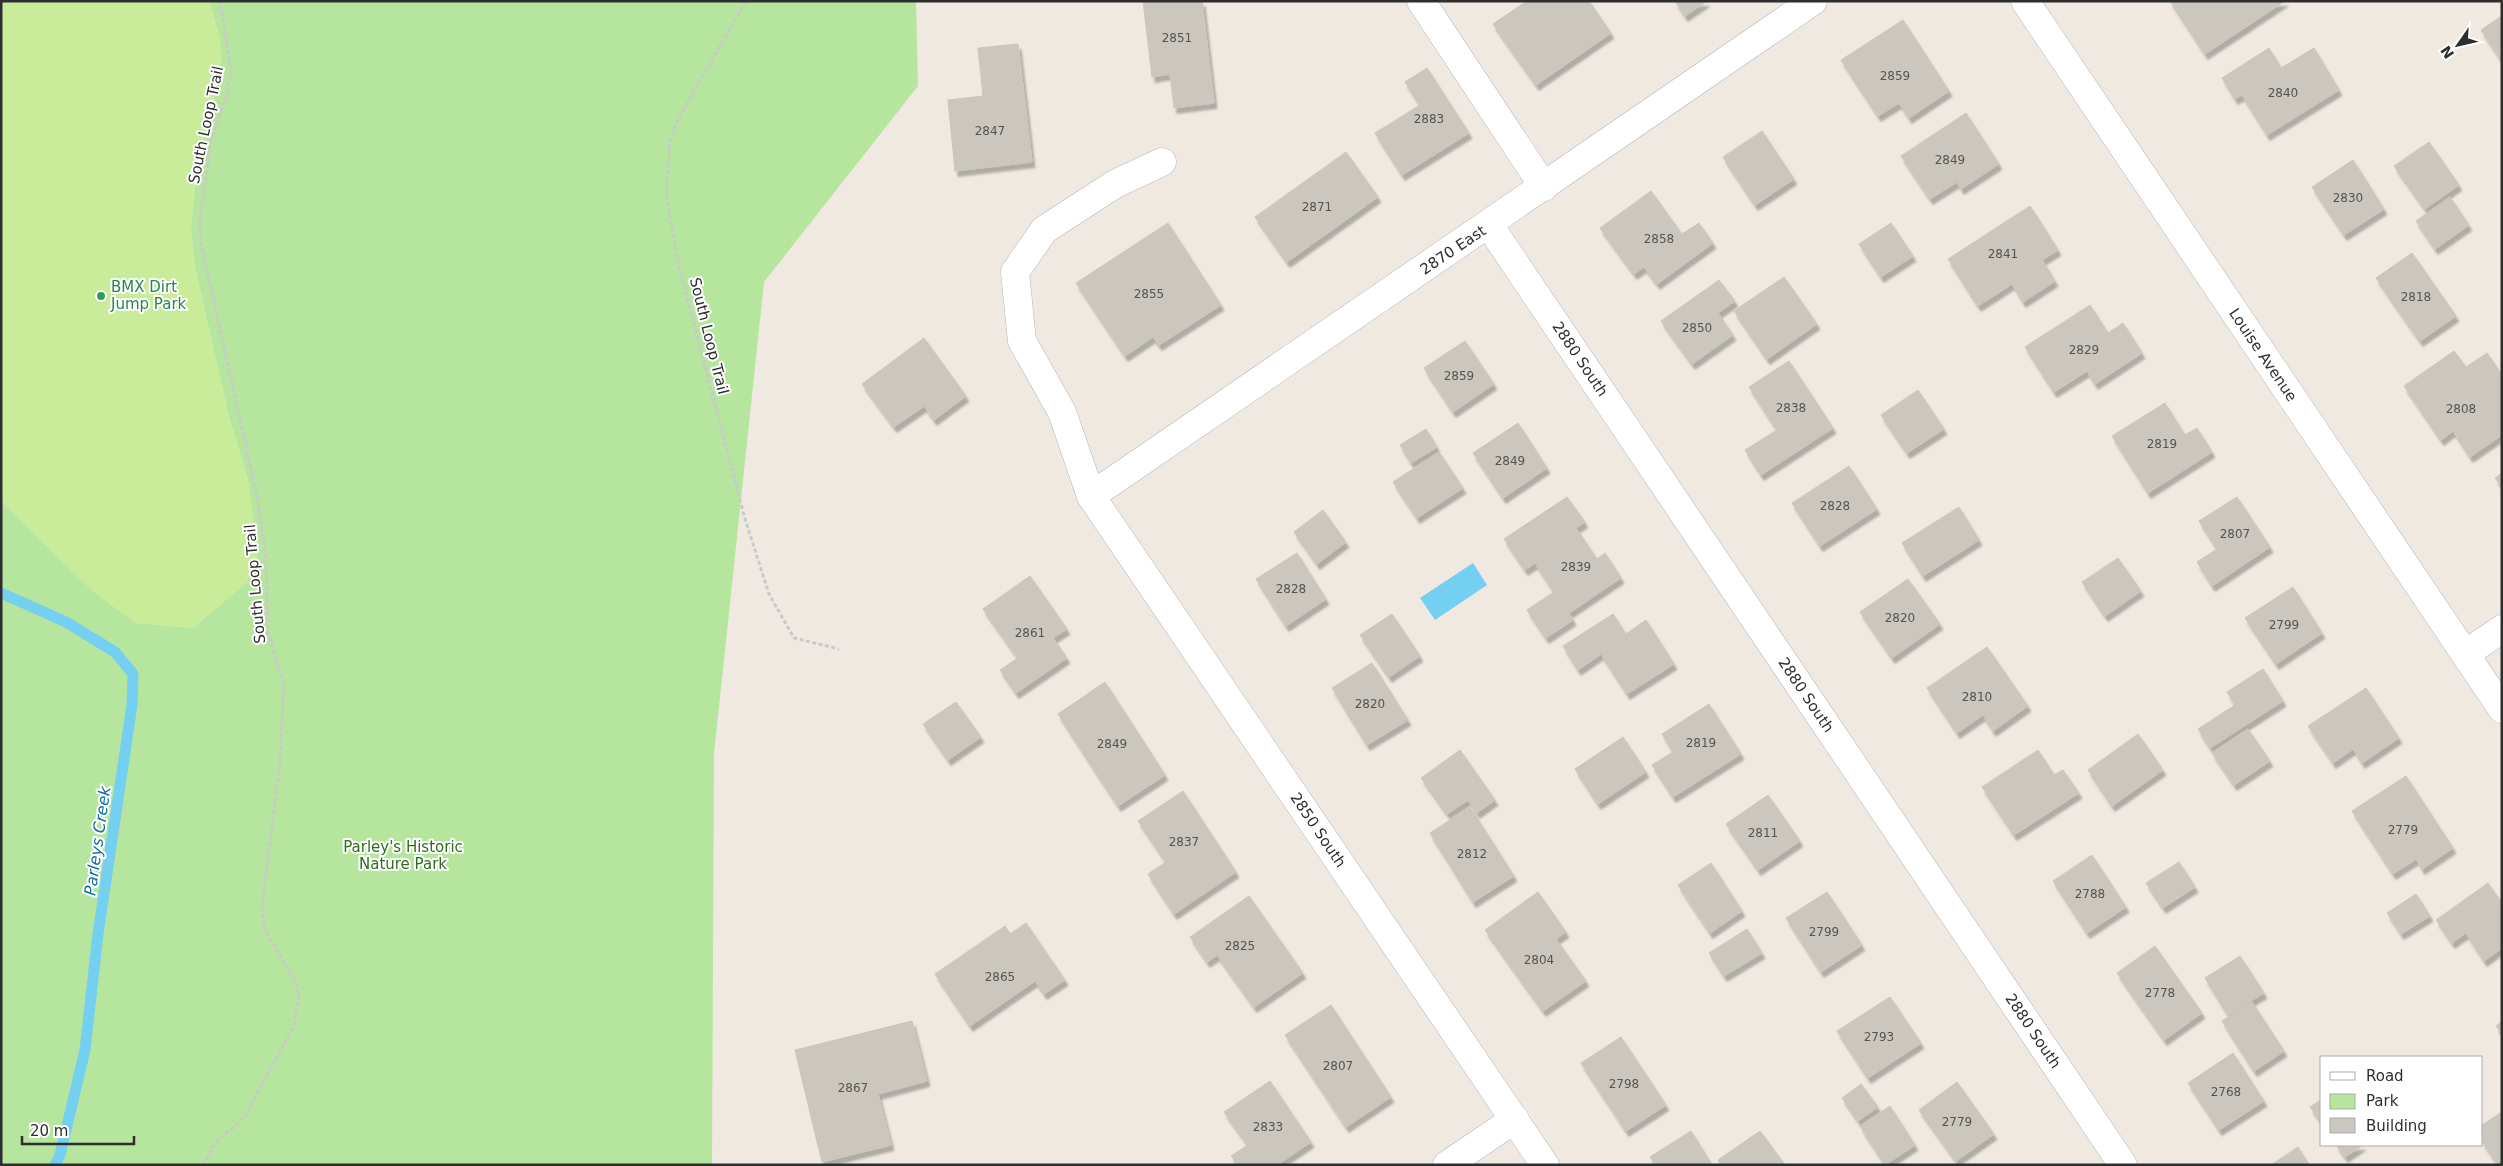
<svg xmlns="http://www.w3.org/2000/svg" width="2503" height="1166" font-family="'DejaVu Sans',sans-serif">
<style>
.green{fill:#b6e59e}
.pitch{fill:#c9ec9a}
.water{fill:#75cff0}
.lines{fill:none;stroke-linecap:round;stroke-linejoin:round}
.stream{stroke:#75cff0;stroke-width:11}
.building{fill:#cbc7bf;stroke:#cbc5ba;filter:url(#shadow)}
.minor-casing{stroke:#b4b7c1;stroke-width:29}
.path{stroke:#c9c9c9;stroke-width:3;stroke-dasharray:4 2.5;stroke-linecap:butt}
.minor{stroke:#fff;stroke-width:28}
.leisure-dot{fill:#2e9e5b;stroke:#fff;stroke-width:2}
.labels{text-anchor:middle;stroke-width:4;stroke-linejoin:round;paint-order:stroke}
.number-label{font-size:12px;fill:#555452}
.street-label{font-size:15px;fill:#2e2e2e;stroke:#fff}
.leisure-label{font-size:15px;fill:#27864d;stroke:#fff;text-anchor:start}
.park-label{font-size:15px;fill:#2c6e1b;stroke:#fff}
.water-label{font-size:16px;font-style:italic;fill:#0d6fa3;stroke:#fff}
</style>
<defs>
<filter id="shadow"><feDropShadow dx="3" dy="5.5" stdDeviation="1" flood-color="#0004"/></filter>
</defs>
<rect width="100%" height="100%" fill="#efe9e1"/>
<!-- green -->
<path class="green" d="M 209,1 L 916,1 L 918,86 L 764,282 L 714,754 L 712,1165 L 1,1165 L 1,501 L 94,592 L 136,623 L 193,628 L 247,582 L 257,557 L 249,484 L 228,413 L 194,263 L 191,227 L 197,161 L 214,98 L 220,39 Z"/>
<!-- pitch -->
<path class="pitch" d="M 1,1 L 209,1 L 220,39 L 222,61 L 197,161 L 191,227 L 194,263 L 228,413 L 249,484 L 257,557 L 247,582 L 193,628 L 136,623 L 94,592 L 1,501 Z"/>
<!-- water -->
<path class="water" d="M 1473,563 L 1487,585 L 1435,620 L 1420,598 Z"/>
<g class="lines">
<!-- stream -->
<path class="stream" d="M 1,593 L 66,622 L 115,652 L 133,674 L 132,705 L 98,934 L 85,1050 L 60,1155 L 55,1165"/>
</g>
<!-- building -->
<g class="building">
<path d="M 1143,1 L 1202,1 L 1214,103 L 1174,108 L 1170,74 L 1152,77 Z"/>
<path d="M 1527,1 L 1589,1 L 1611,33 L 1536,85 L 1493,24 Z"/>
<path d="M 1675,1 L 1707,1 L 1685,16 Z"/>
<path d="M 2170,1 L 2285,1 L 2205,54 Z"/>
<path d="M 2502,16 L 2502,56 L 2500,58 L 2481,30 Z"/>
<path d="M 1903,20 L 1949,91 L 1909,118 L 1899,103 L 1878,116 L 1841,60 Z"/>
<path d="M 1018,44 L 1032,162 L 955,171 L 948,100 L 983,96 L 978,48 Z"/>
<path d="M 2269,48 L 2281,68 L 2314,48 L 2339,90 L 2267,135 L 2242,95 L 2235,99 L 2222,78 Z"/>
<path d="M 1427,68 L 1469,133 L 1402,175 L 1375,133 L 1420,105 L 1405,82 Z"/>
<path d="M 1966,113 L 1999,164 L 1961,189 L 1957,182 L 1930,199 L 1901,156 Z"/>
<path d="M 1762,131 L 1794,179 L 1755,205 L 1723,157 Z"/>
<path d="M 2429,142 L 2459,185 L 2425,209 L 2394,166 Z"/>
<path d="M 1346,152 L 1378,197 L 1287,262 L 1255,217 Z"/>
<path d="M 2353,160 L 2384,209 L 2344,235 L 2312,187 Z"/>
<path d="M 1651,191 L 1682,234 L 1699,223 L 1713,243 L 1657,284 L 1644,267 L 1634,274 L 1600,228 Z"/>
<path d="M 2450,197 L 2469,225 L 2435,249 L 2416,221 Z"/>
<path d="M 2030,206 L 2058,250 L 2042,260 L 2055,281 L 2023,302 L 2012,284 L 1978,306 L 1948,259 Z"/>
<path d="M 1168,223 L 1221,305 L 1159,345 L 1153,337 L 1125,356 L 1076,283 Z"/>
<path d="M 1891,223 L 1913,256 L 1881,277 L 1859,244 Z"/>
<path d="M 2412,253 L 2456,316 L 2420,341 L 2376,278 Z"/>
<path d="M 1784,277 L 1817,324 L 1767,359 L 1734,311 Z"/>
<path d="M 1719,280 L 1735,301 L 1718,313 L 1733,335 L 1692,364 L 1661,321 Z"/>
<path d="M 2090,305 L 2108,333 L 2123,323 L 2142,353 L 2095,384 L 2087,371 L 2054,392 L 2025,347 Z"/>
<path d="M 924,338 L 966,396 L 934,420 L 924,406 L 894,427 L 862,384 Z"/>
<path d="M 1465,341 L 1494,384 L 1453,412 L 1424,368 Z"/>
<path d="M 2454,351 L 2466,367 L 2487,353 L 2502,375 L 2502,435 L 2470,457 L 2453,431 L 2441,440 L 2404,386 Z"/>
<path d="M 1789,361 L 1833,428 L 1761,475 L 1745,450 L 1777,430 L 1749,387 Z"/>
<path d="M 1918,390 L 1944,429 L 1907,453 L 1881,415 Z"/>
<path d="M 2165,403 L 2185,435 L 2197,428 L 2212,452 L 2148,493 L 2112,436 Z"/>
<path d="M 1518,423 L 1547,468 L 1503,498 L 1473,453 Z"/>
<path d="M 1426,429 L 1437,447 L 1411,463 L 1400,445 Z"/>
<path d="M 1439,452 L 1463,488 L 1417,518 L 1393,482 Z"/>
<path d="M 1849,466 L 1877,509 L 1820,546 L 1792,503 Z"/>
<path d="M 2502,473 L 2502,487 L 2495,478 Z"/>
<path d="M 1567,497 L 1585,522 L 1576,528 L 1597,559 L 1605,553 L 1621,578 L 1569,613 L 1573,620 L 1546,638 L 1527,610 L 1554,592 L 1535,563 L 1525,570 L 1504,539 Z"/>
<path d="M 2237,497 L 2270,547 L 2212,586 L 2197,562 L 2217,549 L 2199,521 Z"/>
<path d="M 1959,507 L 1979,540 L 1923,576 L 1902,543 Z"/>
<path d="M 1323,510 L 1346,542 L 1317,564 L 1294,532 Z"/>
<path d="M 1297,553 L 1326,599 L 1286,626 L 1256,579 Z"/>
<path d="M 2118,558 L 2141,591 L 2105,616 L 2082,582 Z"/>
<path d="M 1030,576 L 1067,629 L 1053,638 L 1067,658 L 1016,693 L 1000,670 L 1018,658 L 983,609 Z"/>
<path d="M 1908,579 L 1940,624 L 1892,658 L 1860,612 Z"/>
<path d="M 2293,587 L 2322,633 L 2276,664 L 2245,618 Z"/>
<path d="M 1392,614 L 1420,656 L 1389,677 L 1360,635 Z"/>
<path d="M 1613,614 L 1626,634 L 1646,620 L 1674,664 L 1627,694 L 1601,654 L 1578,670 L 1563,646 Z"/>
<path d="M 1987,647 L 2028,706 L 1993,731 L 1983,715 L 1957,733 L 1927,688 Z"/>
<path d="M 1372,663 L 1408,720 L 1367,745 L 1332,688 Z"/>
<path d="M 2263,669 L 2283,701 L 2210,748 L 2198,729 L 2235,705 L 2227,692 Z"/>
<path d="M 1105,682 L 1165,775 L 1118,806 L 1058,714 Z"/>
<path d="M 2366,688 L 2399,738 L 2362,763 L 2353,749 L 2333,763 L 2308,726 Z"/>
<path d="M 956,702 L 981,737 L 948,760 L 923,724 Z"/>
<path d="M 1709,704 L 1741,754 L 1673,797 L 1652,765 L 1673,752 L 1662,734 Z"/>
<path d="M 2248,729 L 2270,761 L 2234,785 L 2212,753 Z"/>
<path d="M 2138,734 L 2163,770 L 2112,806 L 2088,770 Z"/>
<path d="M 1623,737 L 1646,772 L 1598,804 L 1575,769 Z"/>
<path d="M 1460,750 L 1495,800 L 1477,813 L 1468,800 L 1447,814 L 1421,778 Z"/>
<path d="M 2038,750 L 2054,775 L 2063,770 L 2079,793 L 2014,835 L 1982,787 Z"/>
<path d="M 2406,776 L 2453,848 L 2422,869 L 2416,859 L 2393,874 L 2352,811 Z"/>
<path d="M 1183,791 L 1236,872 L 1174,914 L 1148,874 L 1166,862 L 1138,821 Z"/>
<path d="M 1768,795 L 1800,841 L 1758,870 L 1726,824 Z"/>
<path d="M 1470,807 L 1514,876 L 1473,902 L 1430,833 Z"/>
<path d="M 2092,855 L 2126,907 L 2087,933 L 2053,881 Z"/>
<path d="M 2179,862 L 2195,887 L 2163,908 L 2146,883 Z"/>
<path d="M 1711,863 L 1742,911 L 1710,933 L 1678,885 Z"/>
<path d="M 2488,883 L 2502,903 L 2502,948 L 2484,961 L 2466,933 L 2452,943 L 2436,920 Z"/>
<path d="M 1538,892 L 1566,932 L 1556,939 L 1586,981 L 1543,1011 L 1485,930 Z"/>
<path d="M 1827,892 L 1862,945 L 1821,972 L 1786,918 Z"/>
<path d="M 2416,894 L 2430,916 L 2401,934 L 2387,913 Z"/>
<path d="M 1249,896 L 1303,973 L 1254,1007 L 1217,955 L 1207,962 L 1190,937 Z"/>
<path d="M 1026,923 L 1065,980 L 1044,994 L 1035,981 L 970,1026 L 935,974 L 1005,926 L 1010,934 Z"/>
<path d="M 1747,929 L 1762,953 L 1724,976 L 1709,953 Z"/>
<path d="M 2155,946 L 2202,1013 L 2164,1040 L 2117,973 Z"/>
<path d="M 2240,956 L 2264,993 L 2228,1015 L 2205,978 Z"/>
<path d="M 1890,997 L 1921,1043 L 1868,1078 L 1837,1031 Z"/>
<path d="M 2252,1002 L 2284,1051 L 2254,1071 L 2222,1021 Z"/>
<path d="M 1331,1005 L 1391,1097 L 1346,1127 L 1285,1035 Z"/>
<path d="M 912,1021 L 927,1081 L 878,1094 L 891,1145 L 822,1162 L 795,1050 Z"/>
<path d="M 2502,1021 L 2502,1034 L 2496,1026 Z"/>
<path d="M 1621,1037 L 1666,1105 L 1626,1131 L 1581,1063 Z"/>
<path d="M 2233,1053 L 2264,1101 L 2219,1130 L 2188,1083 Z"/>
<path d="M 1270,1081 L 1311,1142 L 1277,1165 L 1238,1165 L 1231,1156 L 1248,1145 L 1224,1112 Z"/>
<path d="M 1957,1082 L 1994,1134 L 1956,1161 L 1919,1110 Z"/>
<path d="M 1861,1084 L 1878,1107 L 1858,1121 L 1842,1098 Z"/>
<path d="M 2322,1099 L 2322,1123 L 2310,1107 Z"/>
<path d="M 1890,1106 L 1915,1145 L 1885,1165 L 1860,1126 Z"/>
<path d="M 2502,1112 L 2502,1160 L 2497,1164 L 2482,1141 L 2482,1125 Z"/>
<path d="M 1691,1131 L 1712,1165 L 1655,1165 L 1650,1157 Z"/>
<path d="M 1760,1131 L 1785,1165 L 1721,1165 L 1718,1160 Z"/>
<path d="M 2336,1145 L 2363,1145 L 2345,1157 Z"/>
<path d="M 2298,1147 L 2309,1165 L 2271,1165 Z"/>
</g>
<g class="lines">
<!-- minor casing -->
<g class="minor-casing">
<g id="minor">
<path d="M 1421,1 L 1544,187"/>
<path d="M 2025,1 L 2502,709"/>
<path d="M 1162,162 L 1115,184 L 1044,230 L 1015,272 L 1022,341 L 1062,412 L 1091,496 L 1545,1165"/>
<path d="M 1489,225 L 2123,1165"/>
<path d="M 1091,496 L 1813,1"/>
<path d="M 2465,654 L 2502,629"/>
<path d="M 1447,1165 L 1515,1119"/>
</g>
</g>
<!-- path -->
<g class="path">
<path d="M 746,1 L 678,119 L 670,141 L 666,194 L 679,267 L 745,519 L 769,594 L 794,638 L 839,649"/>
<path d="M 203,1165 L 218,1139 L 235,1127 L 246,1114 L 294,1026 L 299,998 L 296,983 L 264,928 L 262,906 L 280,762 L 284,684 L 268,633 L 266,560 L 258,500 L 201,244 L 200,221 L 210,145 L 226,98 L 231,70 L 220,1"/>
</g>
<!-- minor -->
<use href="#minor" class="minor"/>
</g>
<!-- markers -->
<circle class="leisure-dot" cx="101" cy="296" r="5"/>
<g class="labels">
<!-- number labels -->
<g class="number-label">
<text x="1177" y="42">2851</text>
<text x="1895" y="80">2859</text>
<text x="2283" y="97">2840</text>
<text x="1429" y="123">2883</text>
<text x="990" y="135">2847</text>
<text x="1950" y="164">2849</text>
<text x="2348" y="202">2830</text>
<text x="1317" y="211">2871</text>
<text x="1659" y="243">2858</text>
<text x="2003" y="258">2841</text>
<text x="1149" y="298">2855</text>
<text x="2416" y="301">2818</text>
<text x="1697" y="332">2850</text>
<text x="2084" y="354">2829</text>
<text x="1459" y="380">2859</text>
<text x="1791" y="412">2838</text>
<text x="2461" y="413">2808</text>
<text x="2162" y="448">2819</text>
<text x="1510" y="465">2849</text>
<text x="1835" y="510">2828</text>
<text x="2235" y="538">2807</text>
<text x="1576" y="571">2839</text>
<text x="1291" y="593">2828</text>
<text x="1900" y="622">2820</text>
<text x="2284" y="629">2799</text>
<text x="1030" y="637">2861</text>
<text x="1977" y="701">2810</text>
<text x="1370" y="708">2820</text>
<text x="1701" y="747">2819</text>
<text x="1112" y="748">2849</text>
<text x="2403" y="834">2779</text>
<text x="1763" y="837">2811</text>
<text x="1184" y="846">2837</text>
<text x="1472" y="858">2812</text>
<text x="2090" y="898">2788</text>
<text x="1824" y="936">2799</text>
<text x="1240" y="950">2825</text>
<text x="1539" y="964">2804</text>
<text x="1000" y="981">2865</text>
<text x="2160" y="997">2778</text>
<text x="1879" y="1041">2793</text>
<text x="1338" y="1070">2807</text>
<text x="1624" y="1088">2798</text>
<text x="853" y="1092">2867</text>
<text x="2226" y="1096">2768</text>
<text x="1957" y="1126">2779</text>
<text x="1268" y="1131">2833</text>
</g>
<!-- street labels -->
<g class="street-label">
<text transform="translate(206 125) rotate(-78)" y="5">South Loop Trail</text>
<text transform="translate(1453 250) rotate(-34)" y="5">2870 East</text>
<text transform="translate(709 336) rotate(76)" y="5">South Loop Trail</text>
<text transform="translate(2263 355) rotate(56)" y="5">Louise Avenue</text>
<text transform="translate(1580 359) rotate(56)" y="5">2880 South</text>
<text transform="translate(255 584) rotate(-95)" y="5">South Loop Trail</text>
<text transform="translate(1806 695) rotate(56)" y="5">2880 South</text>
<text transform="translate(1318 830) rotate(56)" y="5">2850 South</text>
<text transform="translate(2033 1031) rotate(56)" y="5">2880 South</text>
</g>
<!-- leisure labels -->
<g class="leisure-label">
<text x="111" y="292">BMX Dirt<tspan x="111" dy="17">Jump Park</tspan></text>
</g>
<!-- park labels -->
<g class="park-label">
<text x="403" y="852">Parley's Historic<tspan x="403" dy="17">Nature Park</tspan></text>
</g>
<!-- water labels -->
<g class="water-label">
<text transform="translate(97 841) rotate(-82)" y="6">Parleys Creek</text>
</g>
</g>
<!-- border -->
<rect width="2503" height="1166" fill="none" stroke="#2e2e2e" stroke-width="5"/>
<!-- legend -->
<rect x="2320" y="1056" width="162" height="90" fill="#ffffff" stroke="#ababab"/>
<rect x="2330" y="1072" width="25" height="8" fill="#ffffff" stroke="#ababab"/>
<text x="2366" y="1081" font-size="15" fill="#2e2e2e">Road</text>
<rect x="2330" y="1094" width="25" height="15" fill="#b6e59e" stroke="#ababab"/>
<text x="2366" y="1106" font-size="15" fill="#2e2e2e">Park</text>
<rect x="2330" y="1118" width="25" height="15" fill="#cbc7bf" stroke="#ababab"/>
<text x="2366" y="1131" font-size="15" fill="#2e2e2e">Building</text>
<!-- north arrow -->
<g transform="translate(2458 45) rotate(236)" stroke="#ffffff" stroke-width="4" paint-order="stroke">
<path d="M0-4L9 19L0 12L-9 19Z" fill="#2e2e2e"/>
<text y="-8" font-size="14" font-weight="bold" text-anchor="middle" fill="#2e2e2e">N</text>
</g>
<!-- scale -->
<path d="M22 1136v8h112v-8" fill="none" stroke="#2e2e2e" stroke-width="2.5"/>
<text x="30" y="1136" font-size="15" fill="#2e2e2e" stroke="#ffffff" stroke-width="4" paint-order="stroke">20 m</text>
</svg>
